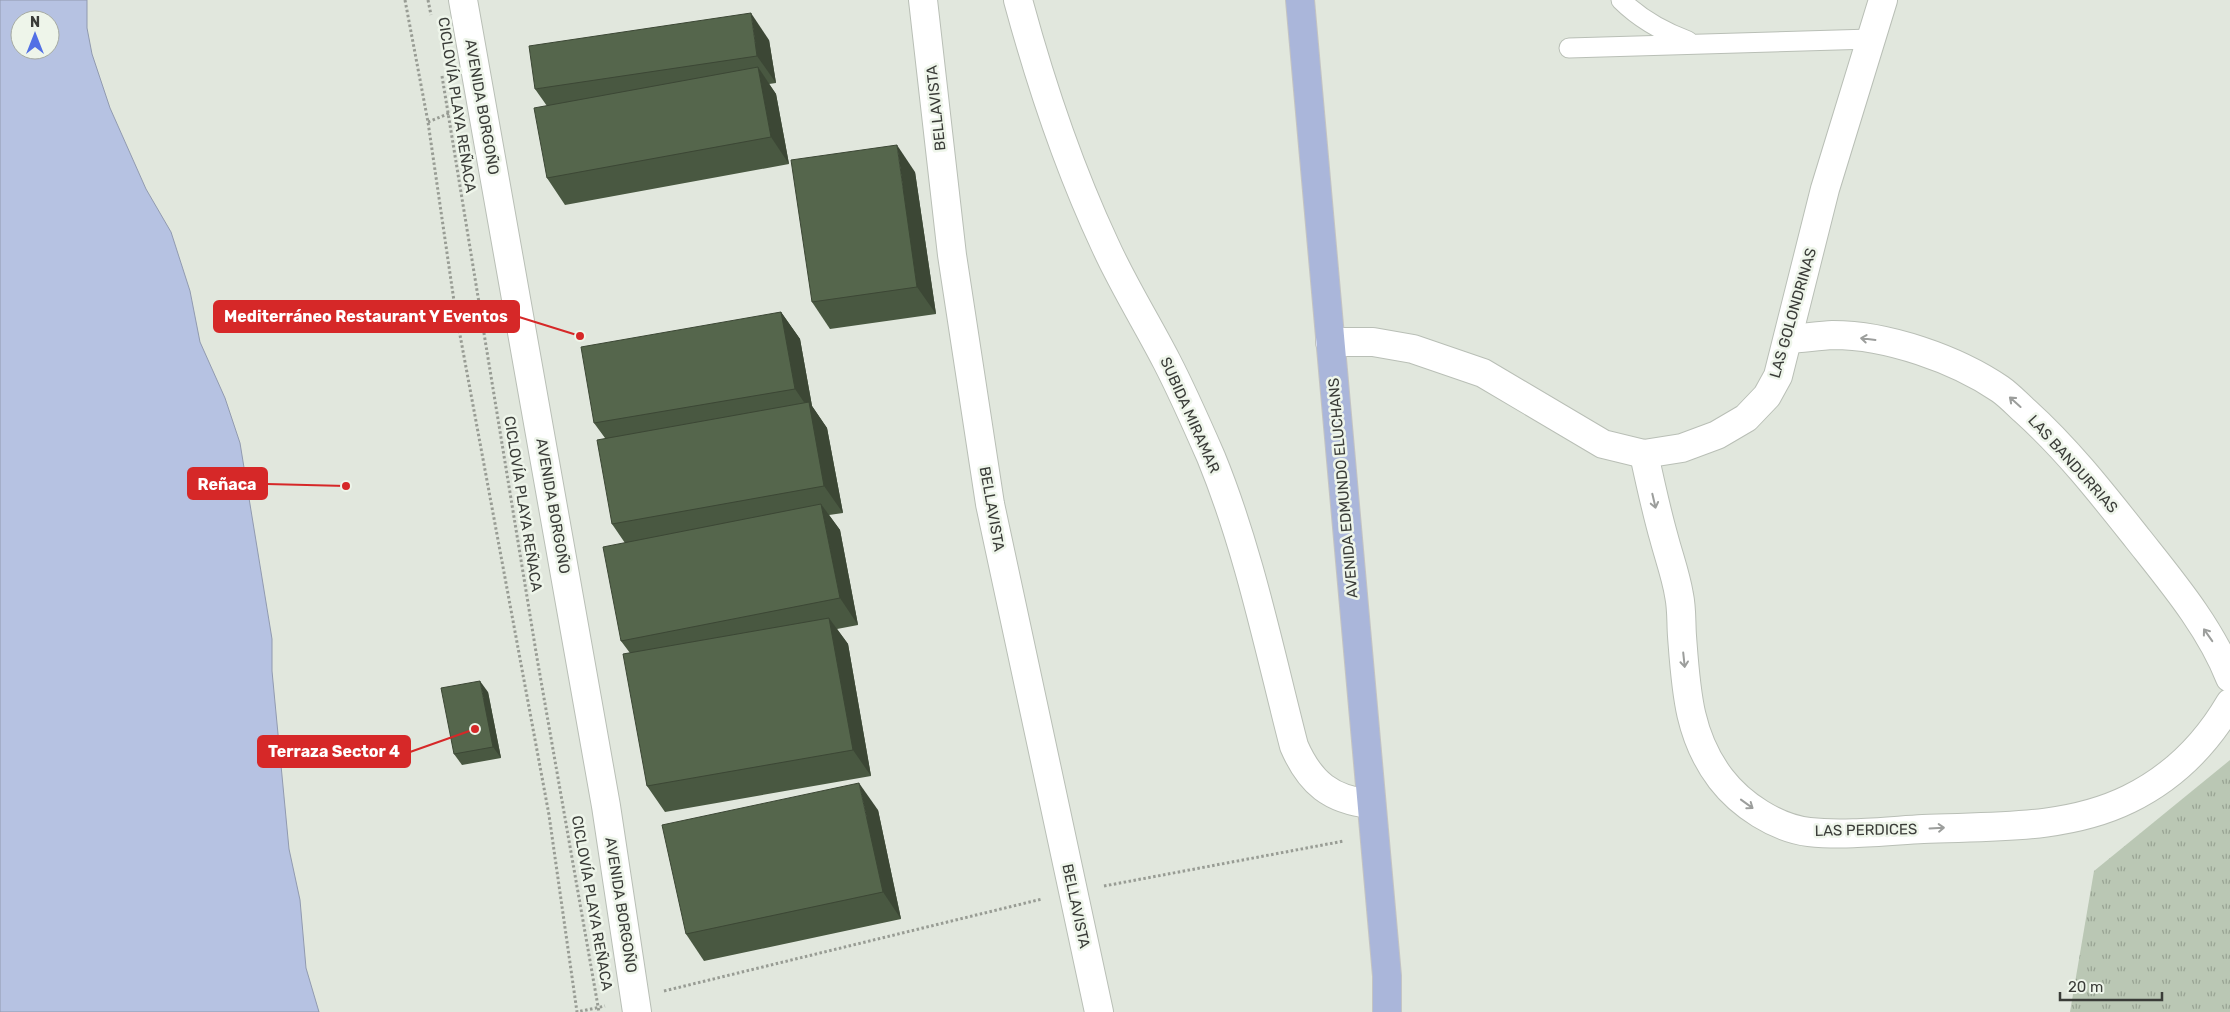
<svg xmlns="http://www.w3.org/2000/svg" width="2230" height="1012" font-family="Rubik,sans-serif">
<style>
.grass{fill:url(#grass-tufts)}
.water{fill:#b6c2e2;stroke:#919aaf;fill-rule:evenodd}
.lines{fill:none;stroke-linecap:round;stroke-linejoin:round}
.service-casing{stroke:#b9bfb6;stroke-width:21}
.minor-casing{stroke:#b9bfb6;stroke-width:30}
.secondary-casing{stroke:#b9bfb6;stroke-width:30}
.primary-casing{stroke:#c4c4c3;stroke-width:30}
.path{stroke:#989c94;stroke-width:3;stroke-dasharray:2.5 2.5;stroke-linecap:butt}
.service{stroke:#fff;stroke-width:19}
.minor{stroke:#fff;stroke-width:28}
.secondary{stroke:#fff;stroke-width:28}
.primary{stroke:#aab6da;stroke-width:28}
.wall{fill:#495841}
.shaded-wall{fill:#3c4735}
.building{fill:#55664c;stroke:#3c4735}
.oneway{stroke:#9c9e9c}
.labels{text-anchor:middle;stroke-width:5;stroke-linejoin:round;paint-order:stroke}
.street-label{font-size:15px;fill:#3a3c38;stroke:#eef5ea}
.leader{fill:none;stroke:#d62828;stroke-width:2}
.callout-dot{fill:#d62828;stroke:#eef5ea;stroke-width:2}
.callout{fill:#d62828;stroke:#d62828;stroke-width:2}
.callout-label{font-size:16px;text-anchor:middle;font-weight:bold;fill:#fff}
</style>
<defs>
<pattern id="grass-tufts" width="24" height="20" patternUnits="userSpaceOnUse" patternTransform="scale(1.25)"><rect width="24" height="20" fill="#bac7b4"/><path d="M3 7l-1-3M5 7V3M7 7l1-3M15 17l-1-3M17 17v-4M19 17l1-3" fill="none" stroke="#98a393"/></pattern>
</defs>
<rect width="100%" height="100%" fill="#e1e7dd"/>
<!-- grass -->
<path class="grass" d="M 2230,760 L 2230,1012 L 2070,1012 L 2094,871 Z"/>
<!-- water -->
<path class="water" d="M 0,0 L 87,0 L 87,28 L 92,54 L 110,108 L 146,189 L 171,232 L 190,291 L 200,342 L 225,398 L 240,443 L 272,639 L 272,671 L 289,849 L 300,900 L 306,968 L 319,1012 L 0,1012 ZM 20,20 L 50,20 L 50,50 L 20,50 Z"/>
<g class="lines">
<!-- service casing -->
<g class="service-casing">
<g id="service">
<path d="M 1621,0 C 1640,19 1664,32 1688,41"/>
<path d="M 1569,48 L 1871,39"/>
</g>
</g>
<!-- minor casing -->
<g class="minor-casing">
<g id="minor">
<path d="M 923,0 L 952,255 L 990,504 L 1099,1012"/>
<path d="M 1018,0 C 1041,85 1068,166 1105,245 C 1123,285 1147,323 1167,362 C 1183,393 1197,425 1211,457 C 1249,550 1269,649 1294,746 C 1310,783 1331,800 1371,804"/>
<path d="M 1788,339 C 1803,338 1818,336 1833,335 C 1887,335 1956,359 2000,389 C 2010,396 2018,405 2026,412 C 2068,450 2103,495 2138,539 C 2172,582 2210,627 2230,678"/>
<path d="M 1330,342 L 1373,342 L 1413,349 L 1483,373 L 1603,444 L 1644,454 L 1682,448 L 1717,435 L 1746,418 L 1767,396 L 1778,376 L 1825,189 L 1883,0"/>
<path d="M 1644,454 C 1650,482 1656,510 1664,538 C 1669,557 1676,576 1679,595 C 1682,609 1681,623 1682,636 C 1686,689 1688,736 1721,779 C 1741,805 1776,828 1809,832 C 1844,836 1888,831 1923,829 C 1992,826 2066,830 2129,799 C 2172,778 2206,744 2230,703"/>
</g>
</g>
<!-- secondary casing -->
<g class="secondary-casing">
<path id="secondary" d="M 463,0 L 606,806 L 637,1012"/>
</g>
<!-- primary casing -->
<g class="primary-casing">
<path id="primary" d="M 1300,0 L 1387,976 L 1387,1012"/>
</g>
<!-- path -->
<g class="path">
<path d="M 405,0 L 428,122 L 455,308 L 549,815 L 577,1012 L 605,1006"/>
<path d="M 428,0 L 431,15"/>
<path d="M 442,76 L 537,658 L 599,1012"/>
<path d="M 428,122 L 450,113"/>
<path d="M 1104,886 L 1344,841"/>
<path d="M 664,991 L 1042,899"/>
</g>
<!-- service -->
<use href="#service" class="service"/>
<!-- minor -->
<use href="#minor" class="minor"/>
<!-- secondary -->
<use href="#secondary" class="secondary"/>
<!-- primary -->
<use href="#primary" class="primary"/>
</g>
<!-- wall -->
<g class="wall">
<path d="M 769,40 L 776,83 L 769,84 L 776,94 L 789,164 L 565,205 L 547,178 L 547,106 L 535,89 Z"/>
<path d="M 915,172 L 936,314 L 830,329 L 812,302 Z"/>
<path d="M 781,312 L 800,339 L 812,406 L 827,428 L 843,513 L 829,515 L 840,530 L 858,625 L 837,629 L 848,644 L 871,776 L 665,812 L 647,786 L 630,653 L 621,641 L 625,543 L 612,524 L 605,438 L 594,423 Z"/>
<path d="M 488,692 L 501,758 L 462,765 L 454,754 Z"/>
<path d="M 878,810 L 901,919 L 704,961 L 686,934 Z"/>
</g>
<!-- shaded-wall -->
<g class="shaded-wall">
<path d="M 751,13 L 769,40 L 776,83 L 757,56 Z"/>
<path d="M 758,67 L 776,94 L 789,164 L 771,137 Z"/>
<path d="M 897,145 L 915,172 L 936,314 L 917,287 Z"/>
<path d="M 781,312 L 800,339 L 812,406 L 827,428 L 843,513 L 824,486 L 810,411 L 795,389 Z"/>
<path d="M 821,504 L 840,530 L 858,625 L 840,598 Z"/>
<path d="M 829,618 L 848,644 L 871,776 L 853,750 Z"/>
<path d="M 480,681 L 488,692 L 501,758 L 493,747 Z"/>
<path d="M 859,783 L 878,810 L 901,919 L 883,892 Z"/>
</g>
<!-- building -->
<g class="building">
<path d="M 751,13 L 757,56 L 535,89 L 529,46 Z"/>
<path d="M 758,67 L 771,137 L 547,178 L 534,108 Z"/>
<path d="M 897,145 L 917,287 L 812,302 L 791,160 Z"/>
<path d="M 781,312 L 795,389 L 594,423 L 581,347 Z"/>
<path d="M 809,402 L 824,486 L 612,524 L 597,440 Z"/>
<path d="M 821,504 L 840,598 L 621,641 L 603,547 Z"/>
<path d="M 829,618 L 853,750 L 647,786 L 623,654 Z"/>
<path d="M 480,681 L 493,747 L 454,754 L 441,688 Z"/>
<path d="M 859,783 L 883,892 L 686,934 L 662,825 Z"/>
</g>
<!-- one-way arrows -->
<defs><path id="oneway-shaft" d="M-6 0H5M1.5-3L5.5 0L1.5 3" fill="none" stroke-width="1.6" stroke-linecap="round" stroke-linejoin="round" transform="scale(1.25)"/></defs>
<g class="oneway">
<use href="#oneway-shaft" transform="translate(1868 339) rotate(-173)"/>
<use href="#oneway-shaft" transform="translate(2015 402) rotate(-138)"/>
<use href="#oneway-shaft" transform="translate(1654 501) rotate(77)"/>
<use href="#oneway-shaft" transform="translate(2208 635) rotate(-125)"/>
<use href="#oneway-shaft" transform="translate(1684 660) rotate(84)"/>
<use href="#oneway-shaft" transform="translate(1747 804) rotate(36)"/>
<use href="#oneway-shaft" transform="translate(1937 828) rotate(-3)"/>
</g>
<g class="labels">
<!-- street labels -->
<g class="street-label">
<text transform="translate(457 105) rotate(81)" y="5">CICLOVÍA PLAYA REÑACA</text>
<text transform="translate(482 107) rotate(80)" y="5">AVENIDA BORGOÑO</text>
<text transform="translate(936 108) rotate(-96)" y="5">BELLAVISTA</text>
<text transform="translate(1793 313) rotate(-74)" y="5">LAS GOLONDRINAS</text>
<text transform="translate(1190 415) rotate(66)" y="5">SUBIDA MIRAMAR</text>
<text transform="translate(2073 464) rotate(48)" y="5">LAS BANDURRIAS</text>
<text transform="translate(1343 488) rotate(-95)" y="5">AVENIDA EDMUNDO ELUCHANS</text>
<text transform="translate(523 504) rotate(81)" y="5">CICLOVÍA PLAYA REÑACA</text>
<text transform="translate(553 506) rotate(80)" y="5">AVENIDA BORGOÑO</text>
<text transform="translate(992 509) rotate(80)" y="5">BELLAVISTA</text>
<text transform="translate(1866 830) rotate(-1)" y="5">LAS PERDICES</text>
<text transform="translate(592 903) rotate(80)" y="5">CICLOVÍA PLAYA REÑACA</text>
<text transform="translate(621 905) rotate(81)" y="5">AVENIDA BORGOÑO</text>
<text transform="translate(1076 906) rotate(78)" y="5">BELLAVISTA</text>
</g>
</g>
<!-- callouts -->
<path class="leader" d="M580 336L519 317M346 486L267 484M475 729L410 752"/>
<g class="callout-dot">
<circle cx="580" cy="336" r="5"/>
<circle cx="346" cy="486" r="5"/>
<circle cx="475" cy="729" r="5"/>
</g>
<g class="callout">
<rect x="214" y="301" width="305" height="31" rx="5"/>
<rect x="188" y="468" width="79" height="31" rx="5"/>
<rect x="258" y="736" width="152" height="31" rx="5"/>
</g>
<g class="callout-label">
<text x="366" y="322">Mediterráneo Restaurant Y Eventos</text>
<text x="227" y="490">Reñaca</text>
<text x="334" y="757">Terraza Sector 4</text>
</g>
<!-- north arrow -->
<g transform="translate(35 35)"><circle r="24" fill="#eef5ea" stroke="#a6aba3"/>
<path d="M0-4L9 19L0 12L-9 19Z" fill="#5270e5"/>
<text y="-8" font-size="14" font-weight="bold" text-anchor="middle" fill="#3a3c38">N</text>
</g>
<!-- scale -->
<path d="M2060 992v8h102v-8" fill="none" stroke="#3a3c38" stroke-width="2.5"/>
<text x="2068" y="992" font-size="15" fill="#3a3c38" stroke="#eef5ea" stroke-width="4" paint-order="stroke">20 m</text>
</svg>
